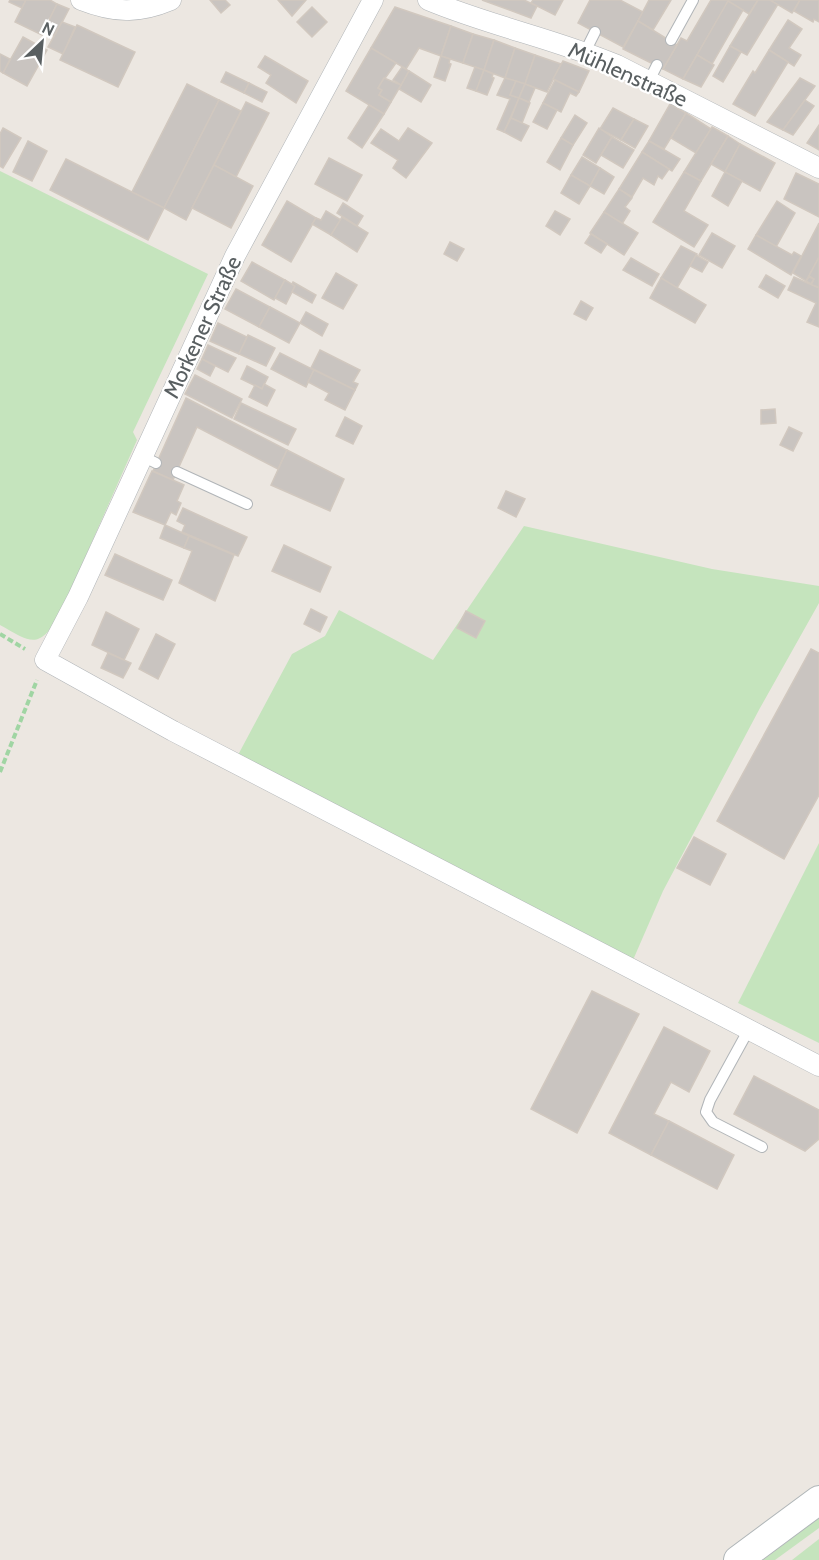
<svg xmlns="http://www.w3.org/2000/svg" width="819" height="1560" font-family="Cabin,sans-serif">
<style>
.green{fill:#c5e4bd}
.building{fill:#c9c4c0;stroke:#d1c8bf;stroke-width:1.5}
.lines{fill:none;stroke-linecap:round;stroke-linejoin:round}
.service-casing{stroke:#b1b5b8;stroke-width:12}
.minor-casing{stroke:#b1b5b8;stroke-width:21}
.secondary-casing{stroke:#b0b6b8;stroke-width:30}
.path{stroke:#a0d5a3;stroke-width:4;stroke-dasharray:6 3;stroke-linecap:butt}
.service{stroke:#fff;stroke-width:10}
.minor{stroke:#fff;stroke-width:20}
.secondary{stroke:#fff;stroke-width:28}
.labels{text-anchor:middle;stroke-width:4.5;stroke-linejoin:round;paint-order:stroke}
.street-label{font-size:22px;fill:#595f61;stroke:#fff}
</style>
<rect width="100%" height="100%" fill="#ece7e1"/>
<!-- green -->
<g class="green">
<path d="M 0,171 L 208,274 L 133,432 L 137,440 L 60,614 C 39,650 32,643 0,625 Z"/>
<path d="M 524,526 L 712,569 L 819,586 L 819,603 L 760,708 L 663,891 L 633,960 L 238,755 L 292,654 L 325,636 L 339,610 L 433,660 Z"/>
<path d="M 819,843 L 819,1043 L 738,1003 Z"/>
<path d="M 819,1518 L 819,1528 L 775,1560 L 763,1560 Z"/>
<path d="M 819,1539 L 819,1560 L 792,1560 Z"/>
</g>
<!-- building -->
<g class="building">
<path d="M 10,0 L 26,0 L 22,8 L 9,2 Z"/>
<path d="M 26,0 L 50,0 L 57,4 L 42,35 L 15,22 Z"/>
<path d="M 210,0 L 225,0 L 230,5 L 221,13 Z"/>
<path d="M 278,0 L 306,0 L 292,16 Z"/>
<path d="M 482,0 L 524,0 L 537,6 L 531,18 Z"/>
<path d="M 533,0 L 563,0 L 555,15 L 531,3 Z"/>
<path d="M 590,0 L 620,0 L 643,12 L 623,47 L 578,23 Z"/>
<path d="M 671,0 L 653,30 L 638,21 L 649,0 Z"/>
<path d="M 711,0 L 729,0 L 683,79 L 663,69 L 681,38 L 687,41 Z"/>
<path d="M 729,0 L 758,0 L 749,14 L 728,1 Z"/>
<path d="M 758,0 L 770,0 L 778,4 L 747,55 L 730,46 Z"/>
<path d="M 770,0 L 800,0 L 792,13 Z"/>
<path d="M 800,0 L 819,0 L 819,22 L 814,19 L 813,22 L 794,11 Z"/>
<path d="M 728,1 L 743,10 L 712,64 L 697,55 Z"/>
<path d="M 57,4 L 69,9 L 55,36 L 44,30 Z"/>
<path d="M 312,7 L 327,22 L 312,37 L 297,22 Z"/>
<path d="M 395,7 L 451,26 L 441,56 L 419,48 L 406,69 L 371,48 Z"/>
<path d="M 788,20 L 802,29 L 789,48 L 801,55 L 794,66 L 769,50 Z"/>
<path d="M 638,21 L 677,45 L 663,69 L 623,49 Z"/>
<path d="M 62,22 L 75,27 L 63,54 L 48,47 Z"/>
<path d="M 77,25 L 135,52 L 118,87 L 60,60 Z"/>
<path d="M 451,26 L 473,34 L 463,63 L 441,56 Z"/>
<path d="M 473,34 L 494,40 L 484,70 L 463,63 Z"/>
<path d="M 23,37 L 47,50 L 27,86 L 3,73 Z"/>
<path d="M 494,40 L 515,48 L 505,78 L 484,70 Z"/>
<path d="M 730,46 L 741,52 L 723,82 L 713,76 Z"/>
<path d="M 371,48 L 396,63 L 378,88 L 382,90 L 379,95 L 391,102 L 384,114 L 346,91 Z"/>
<path d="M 515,48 L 535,55 L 525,84 L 505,78 Z"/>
<path d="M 769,50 L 788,62 L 755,116 L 733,104 L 753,71 L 755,73 Z"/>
<path d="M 0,54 L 10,59 L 3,73 L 0,71 Z"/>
<path d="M 535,55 L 561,64 L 547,92 L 525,84 Z"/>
<path d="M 697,55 L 714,65 L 701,87 L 683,79 Z"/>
<path d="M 265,56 L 308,81 L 296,103 L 266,83 L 271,75 L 258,67 Z"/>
<path d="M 441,56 L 450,59 L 449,63 L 451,64 L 445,81 L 434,77 Z"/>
<path d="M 563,61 L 589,71 L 579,92 L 553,79 Z"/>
<path d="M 402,67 L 409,71 L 401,85 L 393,80 Z"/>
<path d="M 475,67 L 484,70 L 476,91 L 467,88 Z"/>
<path d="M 484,70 L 493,74 L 492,77 L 494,78 L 487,95 L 476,91 Z"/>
<path d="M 409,71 L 431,85 L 421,102 L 399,89 Z"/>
<path d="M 226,72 L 249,83 L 244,93 L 221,82 Z"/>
<path d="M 384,78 L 401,85 L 391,102 L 379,95 L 382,90 L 378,88 Z"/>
<path d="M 505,78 L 516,81 L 510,95 L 519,98 L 504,132 L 497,129 L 510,99 L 497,95 Z"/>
<path d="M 800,78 L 815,86 L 783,130 L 767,122 Z"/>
<path d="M 555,80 L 579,92 L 576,96 L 570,93 L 561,112 L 543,103 Z"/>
<path d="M 516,81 L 525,84 L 519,98 L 510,95 Z"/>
<path d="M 249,83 L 267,92 L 262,102 L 244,93 Z"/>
<path d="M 187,84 L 219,100 L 164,208 L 132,192 Z"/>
<path d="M 525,84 L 535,88 L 529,102 L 519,98 Z"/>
<path d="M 519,98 L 530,103 L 522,123 L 511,118 Z"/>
<path d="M 219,100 L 241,111 L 186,220 L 164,208 Z"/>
<path d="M 805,100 L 814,106 L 793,135 L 783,130 Z"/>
<path d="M 246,102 L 269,113 L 236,177 L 214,165 Z"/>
<path d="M 543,103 L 557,110 L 547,129 L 533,122 Z"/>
<path d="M 670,104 L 686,113 L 664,149 L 649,141 Z"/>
<path d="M 369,105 L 384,114 L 362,148 L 348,138 Z"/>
<path d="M 613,108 L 634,119 L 621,140 L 600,129 Z"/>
<path d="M 686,113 L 711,129 L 696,153 L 671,138 Z"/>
<path d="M 575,115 L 587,123 L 573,145 L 561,138 Z"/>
<path d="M 511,118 L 529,126 L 521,141 L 504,132 Z"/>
<path d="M 634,119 L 648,126 L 635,148 L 621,140 Z"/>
<path d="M 819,125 L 819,150 L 807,143 Z"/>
<path d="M 712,127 L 728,136 L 701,181 L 684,172 Z"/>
<path d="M 3,128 L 21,138 L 3,168 L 0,166 L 0,134 Z"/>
<path d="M 408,128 L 432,143 L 406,178 L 393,168 L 398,160 L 371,143 L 381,129 L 399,141 Z"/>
<path d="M 599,128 L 612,137 L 596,163 L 583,155 Z"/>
<path d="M 728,136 L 740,144 L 725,172 L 711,164 Z"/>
<path d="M 612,137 L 634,150 L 623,168 L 601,155 Z"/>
<path d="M 561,138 L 573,145 L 560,170 L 547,162 Z"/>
<path d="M 28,141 L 47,151 L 32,181 L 13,172 Z"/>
<path d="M 649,141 L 680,159 L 672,171 L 642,152 Z"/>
<path d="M 740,144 L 775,163 L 760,191 L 725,172 Z"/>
<path d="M 642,152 L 669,169 L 662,179 L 658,176 L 654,185 L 643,178 L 632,197 L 619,189 Z"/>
<path d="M 582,157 L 600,168 L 590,186 L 571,175 Z"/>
<path d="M 329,158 L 362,175 L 347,201 L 315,184 Z"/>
<path d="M 66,159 L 164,208 L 148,240 L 50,190 Z"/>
<path d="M 214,165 L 253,186 L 231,228 L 192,208 Z"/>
<path d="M 600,168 L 614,177 L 604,194 L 590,186 Z"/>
<path d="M 684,172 L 701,181 L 684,211 L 708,225 L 694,247 L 653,222 Z"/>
<path d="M 725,172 L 742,181 L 728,206 L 712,196 Z"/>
<path d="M 796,173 L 819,184 L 819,217 L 784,199 Z"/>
<path d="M 571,175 L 590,186 L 579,204 L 561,193 Z"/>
<path d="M 619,189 L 632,198 L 625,207 L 630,211 L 622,224 L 604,212 Z"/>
<path d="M 287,201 L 316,218 L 291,262 L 262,245 Z"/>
<path d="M 777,201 L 795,213 L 776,247 L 756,235 Z"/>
<path d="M 343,203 L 363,216 L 357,226 L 337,213 Z"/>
<path d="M 326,211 L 341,220 L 331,235 L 312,224 L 316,218 L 321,220 Z"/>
<path d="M 555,211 L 570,219 L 560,235 L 546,226 Z"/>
<path d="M 604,212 L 638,233 L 624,255 L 590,233 Z"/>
<path d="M 342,217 L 368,233 L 357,252 L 331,235 Z"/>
<path d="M 819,223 L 819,257 L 806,281 L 793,273 Z"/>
<path d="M 712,233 L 735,246 L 722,268 L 699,255 Z"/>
<path d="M 591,234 L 607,244 L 601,253 L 585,243 Z"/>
<path d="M 756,235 L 792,255 L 794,252 L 801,256 L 791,275 L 748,249 Z"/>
<path d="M 450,242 L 464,249 L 457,261 L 444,254 Z"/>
<path d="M 681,246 L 697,254 L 677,288 L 661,278 Z"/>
<path d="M 696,255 L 708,262 L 702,272 L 690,266 Z"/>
<path d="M 819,257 L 819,287 L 811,285 L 814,279 L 809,276 Z"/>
<path d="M 631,258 L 659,274 L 652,286 L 623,270 Z"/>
<path d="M 252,262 L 285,280 L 274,300 L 241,281 Z"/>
<path d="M 336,273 L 357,285 L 343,309 L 322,298 Z"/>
<path d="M 766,275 L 785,286 L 778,298 L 759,287 Z"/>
<path d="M 794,277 L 819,288 L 819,327 L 807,322 L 816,303 L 788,290 Z"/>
<path d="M 809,277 L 814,279 L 811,284 L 806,281 Z"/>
<path d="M 661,278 L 706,305 L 695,323 L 650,298 Z"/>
<path d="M 285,280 L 295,286 L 286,304 L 275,298 Z"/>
<path d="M 293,282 L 316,295 L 312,303 L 292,292 L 295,286 L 292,284 Z"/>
<path d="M 236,289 L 270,307 L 259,327 L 225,309 Z"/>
<path d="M 581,301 L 593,308 L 586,320 L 574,314 Z"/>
<path d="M 270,307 L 300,323 L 289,343 L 259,327 Z"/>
<path d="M 306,312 L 328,324 L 322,336 L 300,323 Z"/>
<path d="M 218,323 L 247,337 L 239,354 L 210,341 Z"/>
<path d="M 248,335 L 275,348 L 266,366 L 239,354 Z"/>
<path d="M 208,345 L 236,358 L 228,372 L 202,359 Z"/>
<path d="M 320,350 L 360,370 L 353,382 L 358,384 L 355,390 L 311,368 Z"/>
<path d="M 280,353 L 314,370 L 306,387 L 271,369 Z"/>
<path d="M 202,359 L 215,366 L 210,376 L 197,369 Z"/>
<path d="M 247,366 L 268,377 L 262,389 L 241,379 Z"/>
<path d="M 314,370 L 355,390 L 345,410 L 325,400 L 329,393 L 308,382 Z"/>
<path d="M 195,375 L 242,399 L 232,418 L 185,394 Z"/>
<path d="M 264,384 L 275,390 L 267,406 L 249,397 L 255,385 L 262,389 Z"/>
<path d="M 186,398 L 287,450 L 278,469 L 197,427 L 173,480 L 153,471 Z"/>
<path d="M 241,403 L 296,429 L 288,445 L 234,419 Z"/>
<path d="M 775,409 L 776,423 L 761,424 L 761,410 Z"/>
<path d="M 345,417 L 362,426 L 353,444 L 336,436 Z"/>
<path d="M 789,427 L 802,433 L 793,451 L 780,445 Z"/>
<path d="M 287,450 L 344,479 L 330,511 L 271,485 Z"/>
<path d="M 152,471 L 184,485 L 177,501 L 181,503 L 176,515 L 171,512 L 165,525 L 133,512 Z"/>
<path d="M 506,491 L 525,499 L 516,517 L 498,508 Z"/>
<path d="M 183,508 L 247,537 L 238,556 L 182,532 L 185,525 L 177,521 Z"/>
<path d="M 165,525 L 189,536 L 184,548 L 160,538 Z"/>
<path d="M 189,536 L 234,555 L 215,601 L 179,583 L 192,551 L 184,548 Z"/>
<path d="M 284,545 L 331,567 L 320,592 L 272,571 Z"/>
<path d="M 115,554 L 172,580 L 163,600 L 105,575 Z"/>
<path d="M 311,609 L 327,617 L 320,632 L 304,624 Z"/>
<path d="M 466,611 L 485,621 L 476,638 L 457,628 Z"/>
<path d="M 106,612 L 139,629 L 124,660 L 92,645 Z"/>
<path d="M 156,634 L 175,644 L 158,679 L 139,669 Z"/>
<path d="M 811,649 L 819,653 L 819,795 L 784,859 L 717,821 Z"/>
<path d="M 108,653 L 131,663 L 123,678 L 101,668 Z"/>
<path d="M 694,837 L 726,854 L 710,885 L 677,868 Z"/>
<path d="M 592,991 L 639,1014 L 577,1133 L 531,1109 Z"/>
<path d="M 664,1027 L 710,1051 L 689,1092 L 671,1082 L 654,1114 L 669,1121 L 651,1155 L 609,1133 Z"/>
<path d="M 754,1076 L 819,1110 L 819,1139 L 805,1151 L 734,1114 Z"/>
<path d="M 669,1121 L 734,1155 L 717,1189 L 651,1155 Z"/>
</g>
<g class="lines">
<!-- service casing -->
<g class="service-casing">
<g id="service">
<path d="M 671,40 L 693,0"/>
<path d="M 585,52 L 595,32"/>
<path d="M 649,81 L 657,65"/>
<path d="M 142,456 L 156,463"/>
<path d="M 177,472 L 247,504"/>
<path d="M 749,1029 L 710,1100 L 706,1112 L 713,1122 L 762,1147"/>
</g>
</g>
<!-- minor casing -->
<g class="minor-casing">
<g id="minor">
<path d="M 81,0 C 114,13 138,14 171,0"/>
<path d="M 373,0 L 235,256 L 78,597 L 45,660 L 173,731 L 819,1066"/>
<path d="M 428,0 C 490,26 556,39 617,65 L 819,168"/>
</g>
</g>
<!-- secondary casing -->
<g class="secondary-casing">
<path id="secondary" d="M 738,1560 L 819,1500"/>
</g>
<!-- path -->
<g class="path">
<path d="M 0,634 L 25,649"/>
<path d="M 0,772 L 37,680"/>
</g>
<!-- service -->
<use href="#service" class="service"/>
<!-- minor -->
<use href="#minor" class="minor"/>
<!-- secondary -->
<use href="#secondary" class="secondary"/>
</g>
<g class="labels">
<!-- street labels -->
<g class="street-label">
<text transform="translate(628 74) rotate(24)" y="8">Mühlenstraße</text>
<text transform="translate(202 327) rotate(-65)" y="8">Morkener Straße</text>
</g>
</g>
<!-- north arrow -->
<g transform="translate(42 42) rotate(26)" stroke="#ffffff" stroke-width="4.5" paint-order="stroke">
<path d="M0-4.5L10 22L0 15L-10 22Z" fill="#595f61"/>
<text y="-9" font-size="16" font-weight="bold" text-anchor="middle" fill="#595f61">N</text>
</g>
</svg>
